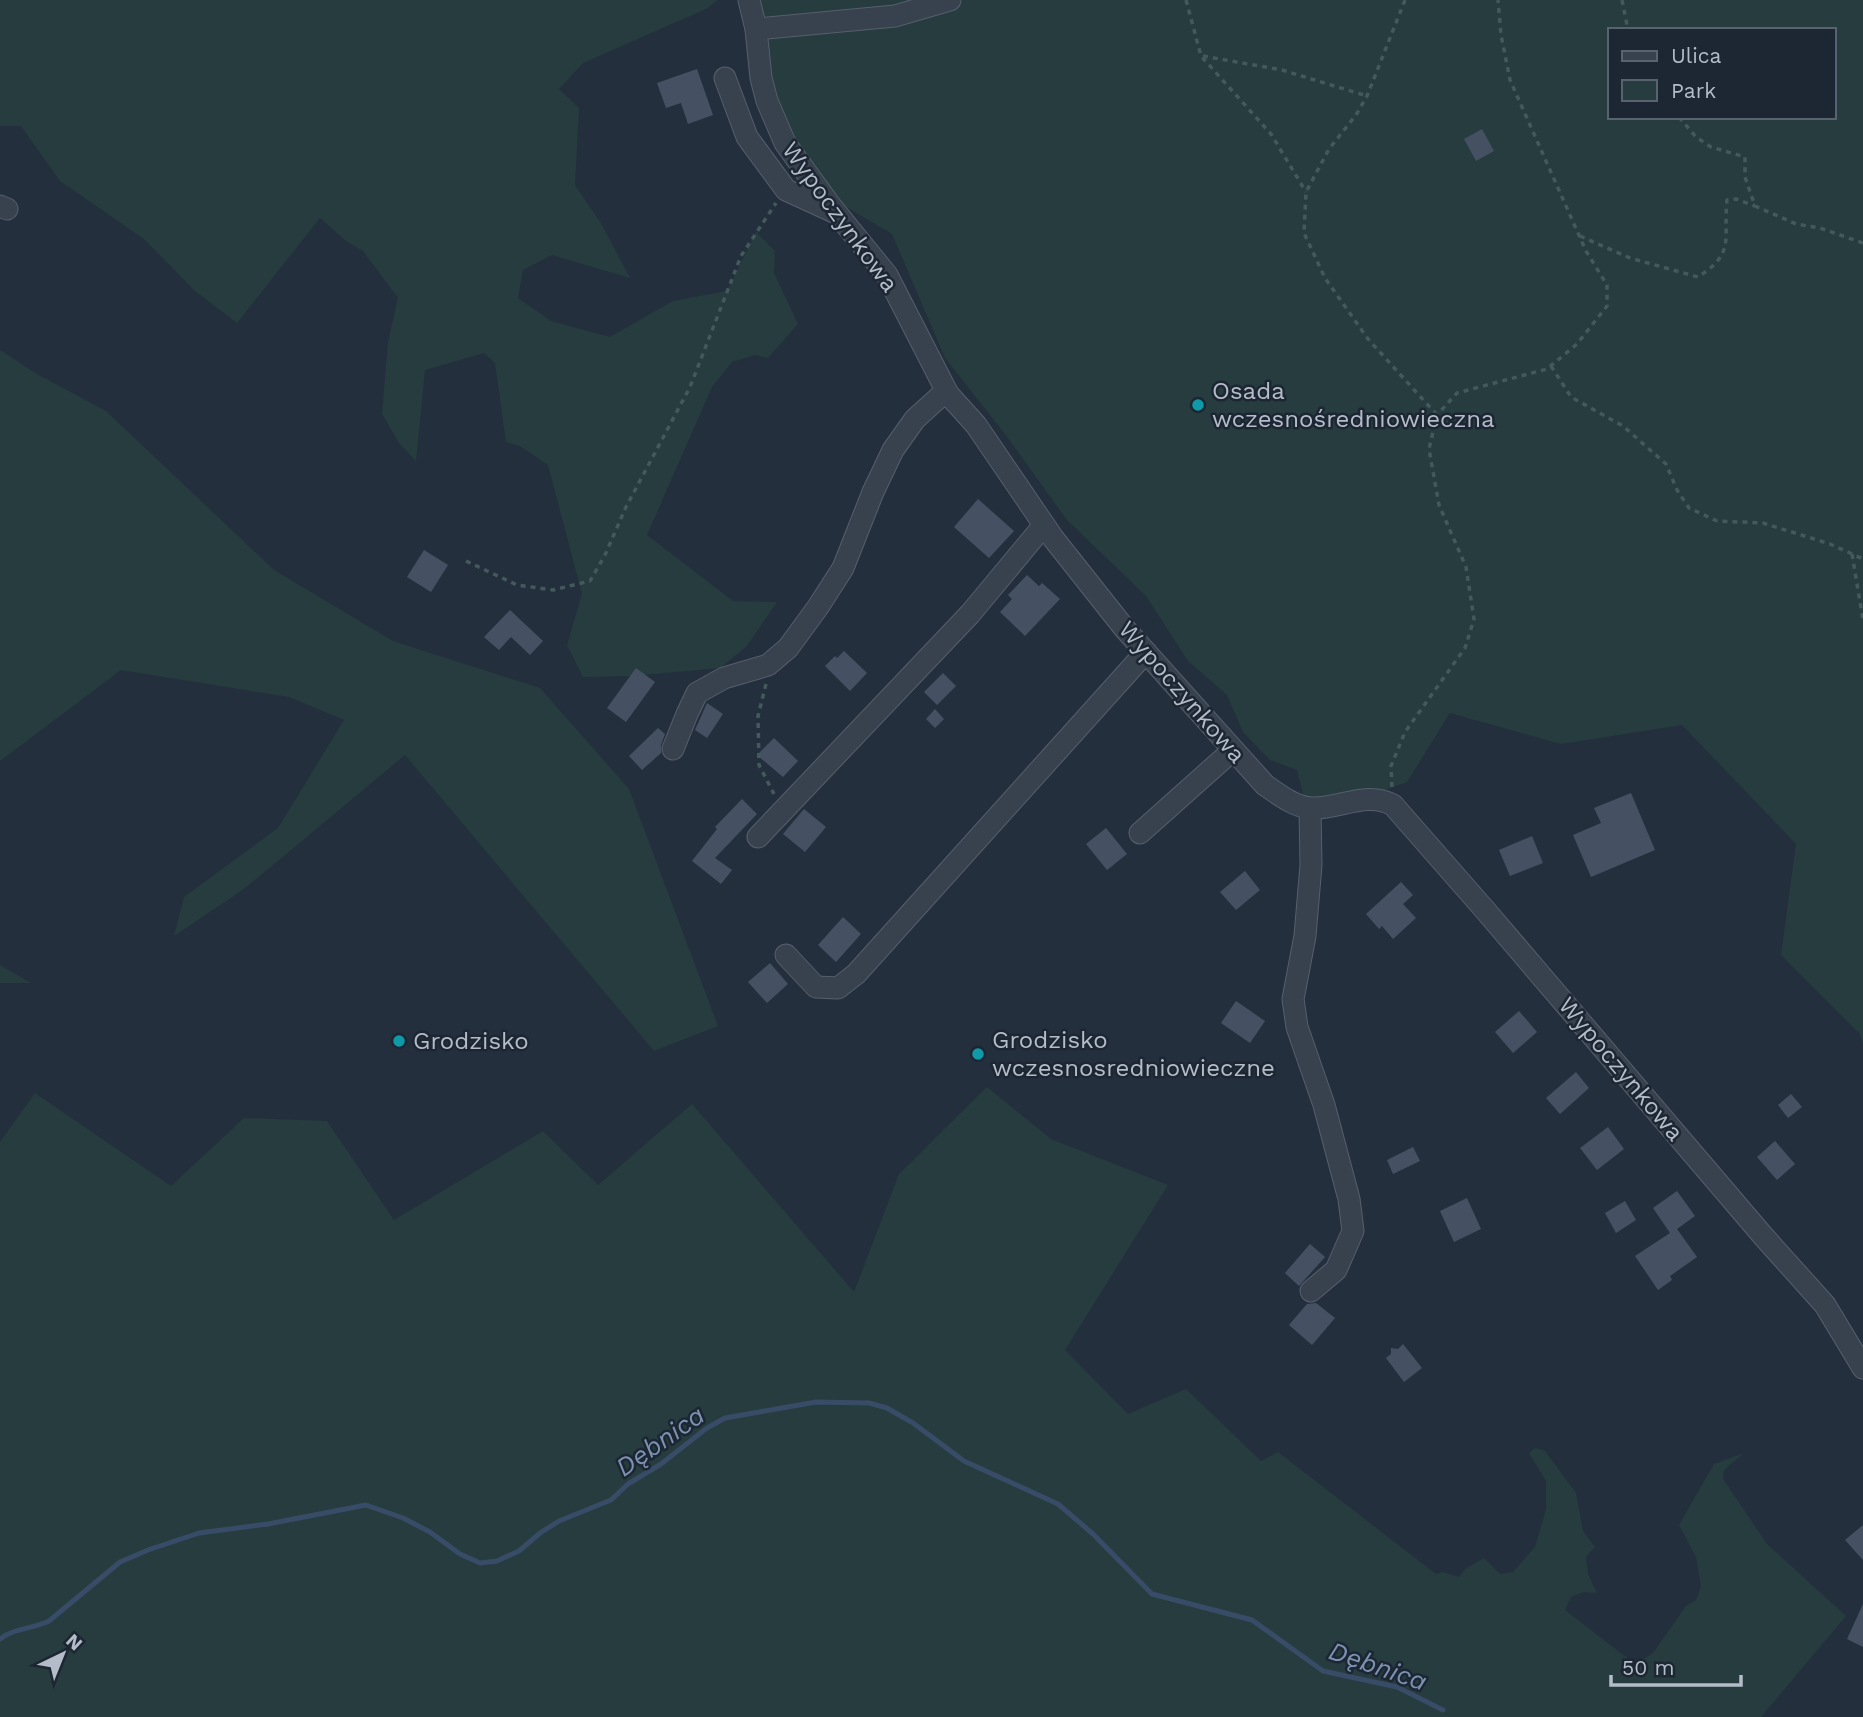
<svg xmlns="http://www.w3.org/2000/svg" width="1863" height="1717" font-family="'Work Sans',sans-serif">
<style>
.green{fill:#263c3f;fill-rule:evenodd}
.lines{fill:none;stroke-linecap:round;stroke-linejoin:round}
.stream{stroke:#394c67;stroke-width:5}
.building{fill:#455162}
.minor-casing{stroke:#565f6c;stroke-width:23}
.path{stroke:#44595c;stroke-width:3.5;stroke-dasharray:5 5;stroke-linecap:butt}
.minor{stroke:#38414e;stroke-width:21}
.culture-dot{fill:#0f9aa8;stroke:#1d2633;stroke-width:2.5}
.labels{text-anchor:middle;stroke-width:5;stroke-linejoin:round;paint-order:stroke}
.street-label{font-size:24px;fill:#b4bcc9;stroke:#1d2633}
.poi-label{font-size:24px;fill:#b4bcc9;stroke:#1d2633;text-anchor:start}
.water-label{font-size:26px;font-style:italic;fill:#7c92b1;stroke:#1d2633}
</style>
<rect width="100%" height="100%" fill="#242f3e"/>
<!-- green -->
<g class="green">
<path d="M 0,0 L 718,0 L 706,9 L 583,63 L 559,89 L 579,108 L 575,185 L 602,225 L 630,278 L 552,255 L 523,270 L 518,298 L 551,321 L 610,337 L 673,301 L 727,291 L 756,232 L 775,251 L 774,273 L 798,324 L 768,358 L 755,355 L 732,362 L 712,387 L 647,535 L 733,601 L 777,602 L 746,647 L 720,668 L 631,676 L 583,677 L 567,645 L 582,594 L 548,465 L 520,446 L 506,442 L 495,363 L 484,353 L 425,370 L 416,461 L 399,443 L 382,414 L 388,342 L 398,298 L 363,251 L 346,241 L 320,218 L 237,323 L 195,291 L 144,239 L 60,181 L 21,126 L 0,126 Z"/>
<path d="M 739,0 L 951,0 L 749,25 Z"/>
<path d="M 963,0 L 1863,0 L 1863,1044 L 1860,1034 L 1781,955 L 1796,844 L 1682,725 L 1561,744 L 1450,713 L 1407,782 L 1363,798 L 1304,798 L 1297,770 L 1270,760 L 1243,732 L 1227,695 L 1188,661 L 1146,596 L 1067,520 L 1005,434 L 945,358 L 892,234 L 833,199 L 808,165 L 774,102 L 766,38 L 902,18 ZM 1609,30 L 1833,30 L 1833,117 L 1609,117 Z"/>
<path d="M 0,350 L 37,374 L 106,411 L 274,570 L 393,641 L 540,688 L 629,789 L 718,1026 L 654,1051 L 405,755 L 244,889 L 174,936 L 184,897 L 278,828 L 344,720 L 289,697 L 121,670 L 0,761 Z"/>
<path d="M 0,965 L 31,983 L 0,983 Z"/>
<path d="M 987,1087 L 1051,1139 L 1168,1185 L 1065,1350 L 1128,1414 L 1186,1389 L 1261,1461 L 1278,1452 L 1436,1574 L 1443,1572 L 1459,1577 L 1465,1569 L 1484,1558 L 1500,1574 L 1513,1572 L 1535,1547 L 1546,1509 L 1546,1481 L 1529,1453 L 1535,1448 L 1545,1451 L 1576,1493 L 1583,1531 L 1595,1547 L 1586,1557 L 1588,1574 L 1597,1593 L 1584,1592 L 1571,1597 L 1565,1610 L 1635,1664 L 1653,1653 L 1686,1606 L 1696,1600 L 1701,1587 L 1696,1557 L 1679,1525 L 1714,1464 L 1744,1453 L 1724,1470 L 1723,1479 L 1767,1544 L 1846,1616 L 1761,1717 L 0,1717 L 0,1142 L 35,1093 L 171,1186 L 244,1118 L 327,1121 L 394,1220 L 543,1131 L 598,1185 L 692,1104 L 854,1292 L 899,1174 Z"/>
</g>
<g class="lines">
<!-- stream -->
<path class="stream" d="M 0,1639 C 14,1628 33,1629 49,1621 L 120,1562 L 148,1550 L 199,1533 L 268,1524 L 366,1505 L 403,1518 L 430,1532 L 460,1554 L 480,1563 L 497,1561 L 519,1551 L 540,1533 L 559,1521 L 611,1500 L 628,1484 L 661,1464 L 707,1428 L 725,1418 L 816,1402 L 869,1403 L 887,1408 L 913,1423 L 964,1461 L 1058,1504 L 1093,1534 L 1152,1594 L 1252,1620 L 1323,1671 L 1397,1687 L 1443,1710"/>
</g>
<!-- building -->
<g class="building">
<path d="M 697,69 L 713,115 L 688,124 L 681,103 L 666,108 L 657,83 Z"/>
<path d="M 1482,129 L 1494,151 L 1476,161 L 1464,139 Z"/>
<path d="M 978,499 L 1014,531 L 989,558 L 954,527 Z"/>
<path d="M 424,550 L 448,565 L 431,592 L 407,577 Z"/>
<path d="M 1027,575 L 1039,586 L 1042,583 L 1060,599 L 1025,636 L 1000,612 L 1012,599 L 1008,595 Z"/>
<path d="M 510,610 L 543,641 L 530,655 L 511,637 L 499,650 L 484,637 Z"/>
<path d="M 844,651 L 867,673 L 850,691 L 825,666 L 835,656 L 837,658 Z"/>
<path d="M 636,668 L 655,682 L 626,722 L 607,708 Z"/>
<path d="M 943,673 L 956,686 L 937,705 L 924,692 Z"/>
<path d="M 707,703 L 723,714 L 707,738 L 695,730 Z"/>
<path d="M 935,709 L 944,719 L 935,728 L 926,719 Z"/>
<path d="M 658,728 L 665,734 L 661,745 L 661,753 L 642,770 L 629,756 Z"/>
<path d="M 774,738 L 798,761 L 783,777 L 757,755 Z"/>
<path d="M 1631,793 L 1655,850 L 1591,877 L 1573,835 L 1601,823 L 1594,808 Z"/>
<path d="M 742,799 L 757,814 L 715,858 L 732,870 L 721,884 L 692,861 L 717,829 L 715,827 Z"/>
<path d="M 804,809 L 826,827 L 805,852 L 783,834 Z"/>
<path d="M 1106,828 L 1127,854 L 1107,870 L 1086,844 Z"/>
<path d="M 1532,836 L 1543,863 L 1510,876 L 1499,850 Z"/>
<path d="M 1245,871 L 1260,890 L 1236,910 L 1220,892 Z"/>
<path d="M 1401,882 L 1413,895 L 1403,904 L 1416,918 L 1393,939 L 1382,926 L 1379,929 L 1366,914 Z"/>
<path d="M 843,917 L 861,934 L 836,962 L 818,945 Z"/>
<path d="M 770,963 L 788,984 L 767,1003 L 748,982 Z"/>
<path d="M 1236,1001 L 1265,1021 L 1250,1043 L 1221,1023 Z"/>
<path d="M 1519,1011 L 1537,1032 L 1513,1053 L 1495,1032 Z"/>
<path d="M 1576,1072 L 1589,1088 L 1560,1114 L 1546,1098 Z"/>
<path d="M 1791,1094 L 1802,1107 L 1788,1118 L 1778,1105 Z"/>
<path d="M 1608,1127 L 1624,1149 L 1597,1170 L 1580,1148 Z"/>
<path d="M 1775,1141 L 1795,1164 L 1777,1180 L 1757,1157 Z"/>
<path d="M 1413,1147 L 1420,1161 L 1393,1174 L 1387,1160 Z"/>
<path d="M 1677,1191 L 1695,1216 L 1677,1229 L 1697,1257 L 1670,1276 L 1672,1280 L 1658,1290 L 1635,1256 L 1670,1233 L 1653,1208 Z"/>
<path d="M 1467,1198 L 1481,1229 L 1454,1242 L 1440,1211 Z"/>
<path d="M 1625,1201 L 1636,1220 L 1616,1233 L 1605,1213 Z"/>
<path d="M 1310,1244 L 1325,1257 L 1299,1286 L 1285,1273 Z"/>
<path d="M 1316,1303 L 1335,1318 L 1312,1345 L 1289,1325 L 1307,1304 Z"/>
<path d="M 1403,1344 L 1422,1368 L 1404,1382 L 1386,1358 L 1391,1354 L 1391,1348 L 1398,1349 Z"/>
<path d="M 1863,1525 L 1863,1560 L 1845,1540 Z"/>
<path d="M 1863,1604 L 1863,1647 L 1847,1639 Z"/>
</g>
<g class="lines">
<!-- minor casing -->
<g class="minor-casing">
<g id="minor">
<path d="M 749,0 L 756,29 L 761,78 L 767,101 L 785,143 L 830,205 L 887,275 L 948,394 L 976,425 L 1053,538 L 1125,629 L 1265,785 C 1278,794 1293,806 1310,808 C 1338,810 1366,790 1393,805 L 1485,910 L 1764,1237 L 1825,1305 L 1863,1368"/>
<path d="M 756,29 L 895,16 L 950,0"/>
<path d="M 725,78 L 747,137 L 786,190 L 834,212"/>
<path d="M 0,206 L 7,209"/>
<path d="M 673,749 L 687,714 L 697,693 L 724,678 L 768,665 L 788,648 L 818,607 L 843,568 L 873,492 L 893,450 L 915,419 L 946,391"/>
<path d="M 1310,808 L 1311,865 L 1305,936 L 1293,999 L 1297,1027 L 1324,1105 L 1349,1199 L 1353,1231 L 1336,1270 L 1311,1291"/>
<path d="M 1140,833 L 1233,750"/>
<path d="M 758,837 L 970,614 L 1044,525"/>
<path d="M 786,955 L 816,987 L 838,988 L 856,974 L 1146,652"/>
</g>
</g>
<!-- path -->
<g class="path">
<path d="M 1186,0 L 1201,56 L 1271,134 L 1306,192"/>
<path d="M 1405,0 L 1367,96 L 1356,115 L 1329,149 L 1306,192 L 1304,233 L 1325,278 L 1368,339 L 1437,415"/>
<path d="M 1622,0 L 1628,30"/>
<path d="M 1203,56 L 1282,70 L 1367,96"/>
<path d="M 1679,117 L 1696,137 L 1711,147 L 1745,157 L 1745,177 L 1755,206 L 1796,224 L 1820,228 L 1863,243"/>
<path d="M 1580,236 L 1630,258 L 1698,277 C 1736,252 1723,241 1727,200 L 1736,199 L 1755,206"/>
<path d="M 1551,366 L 1571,397 L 1623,426 L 1666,464 L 1677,490 L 1689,508 L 1717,521 L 1763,523 L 1830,544 L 1863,559"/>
<path d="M 1852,554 L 1863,620"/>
<path d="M 466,561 L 517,585 L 553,590 L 590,581 L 605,555 L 626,507 L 690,387 L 741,256 L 776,203"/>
<path d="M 766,684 L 758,716 L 759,765 L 774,794"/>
<path d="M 1392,787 L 1391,766 L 1405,732 L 1465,648 L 1474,619 L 1466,567 L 1439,505 L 1429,449 L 1437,415 L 1457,393 L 1547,369 L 1577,344 L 1607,306 L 1607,285 L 1586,251 L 1510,80 L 1501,35 L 1498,0"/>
</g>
<!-- minor -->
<use href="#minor" class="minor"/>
</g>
<!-- markers -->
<g class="culture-dot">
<circle cx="1198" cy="405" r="7"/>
<circle cx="399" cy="1041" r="7"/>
<circle cx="978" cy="1054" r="7"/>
</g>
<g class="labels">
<!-- street labels -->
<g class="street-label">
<text transform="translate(840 217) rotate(54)" y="8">Wypoczynkowa</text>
<text transform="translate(1182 692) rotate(49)" y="8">Wypoczynkowa</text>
<text transform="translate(1621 1069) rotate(50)" y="8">Wypoczynkowa</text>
</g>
<!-- poi labels -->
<g class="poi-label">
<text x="1212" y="399">Osada<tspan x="1212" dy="28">wczesnośredniowieczna</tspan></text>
<text x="992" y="1048">Grodzisko<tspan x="992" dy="28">wczesnosredniowieczne</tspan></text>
<text x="413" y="1049">Grodzisko</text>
</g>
<!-- water labels -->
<g class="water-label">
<text transform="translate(660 1441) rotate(-35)" y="9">Dębnica</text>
<text transform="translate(1378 1666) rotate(19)" y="9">Dębnica</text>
</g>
</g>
<!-- legend -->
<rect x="1608" y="28" width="228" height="91" fill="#1d2633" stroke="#59626f" stroke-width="2"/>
<rect x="1622" y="51" width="35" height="10" fill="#38414e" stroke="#59626f" stroke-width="2"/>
<text x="1671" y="63" font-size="21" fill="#b4bcc9">Ulica</text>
<rect x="1622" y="80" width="35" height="21" fill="#263c3f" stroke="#59626f" stroke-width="2"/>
<text x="1671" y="98" font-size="21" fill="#b4bcc9">Park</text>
<!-- north arrow -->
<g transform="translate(63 1654) rotate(43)" stroke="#1d2633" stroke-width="5" paint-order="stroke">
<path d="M0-5L12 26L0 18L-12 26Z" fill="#b4bcc9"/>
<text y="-10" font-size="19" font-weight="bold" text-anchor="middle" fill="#b4bcc9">N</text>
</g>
<!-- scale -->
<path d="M1611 1675v10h130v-10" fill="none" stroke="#b4bcc9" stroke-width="3.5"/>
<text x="1622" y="1675" font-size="21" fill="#b4bcc9" stroke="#1d2633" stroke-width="5" paint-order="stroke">50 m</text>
</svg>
